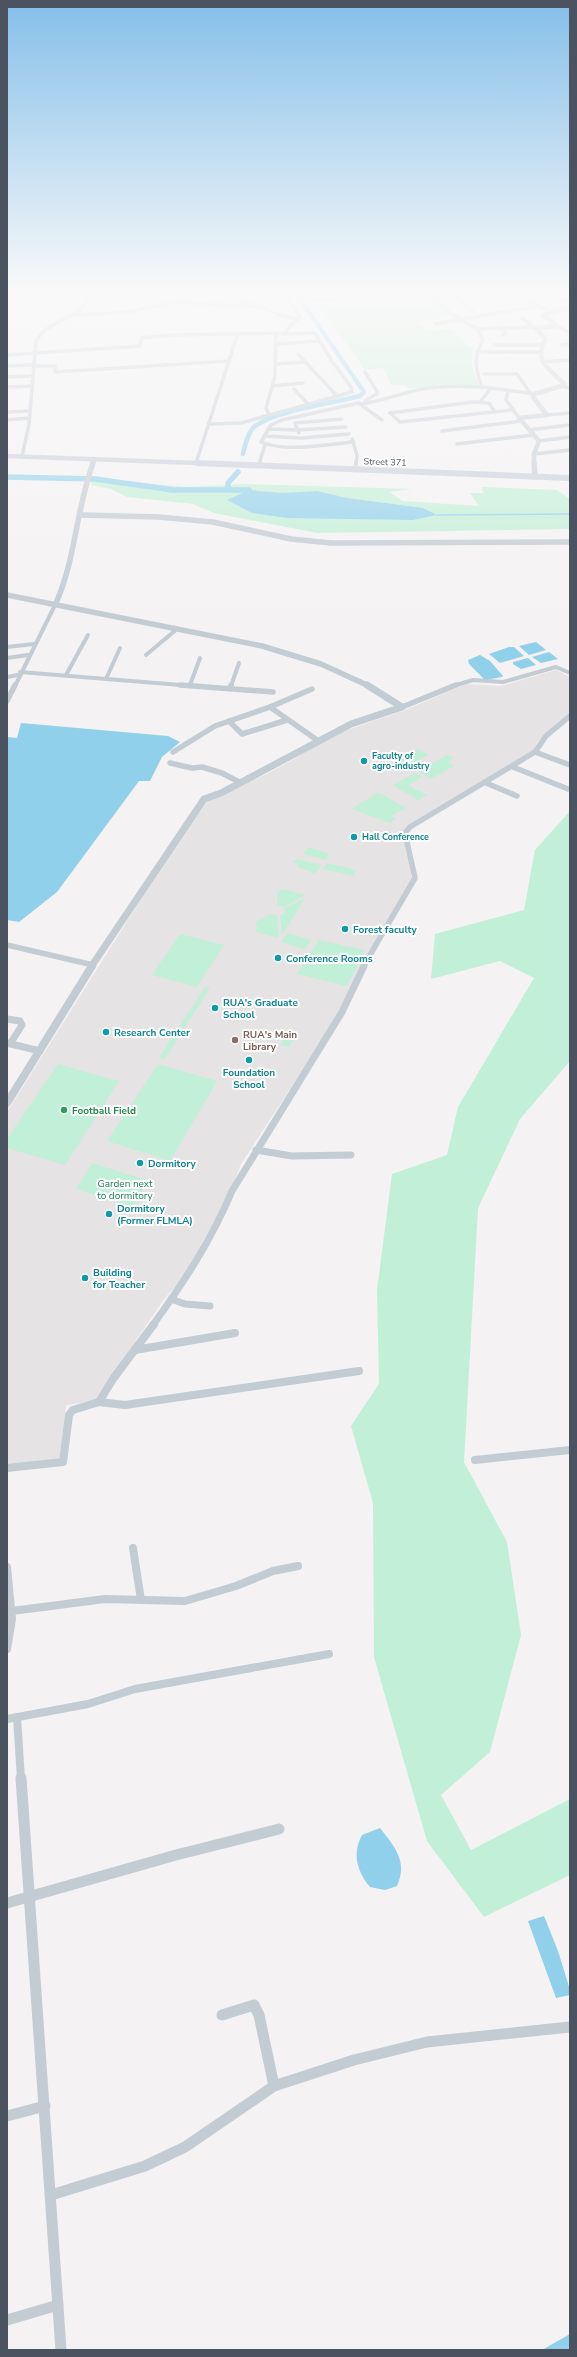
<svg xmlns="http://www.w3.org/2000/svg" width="577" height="2357" font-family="'Nunito Sans',sans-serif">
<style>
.education{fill:#e5e3e4}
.green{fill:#c2efd7}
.water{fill:#91d0eb}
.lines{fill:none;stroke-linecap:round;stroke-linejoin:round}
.stream{stroke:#91d0eb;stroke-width:1.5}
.canal-far1{stroke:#91d0eb;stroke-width:4.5}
.canal{stroke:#91d0eb;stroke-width:5.5}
.minor-far5{stroke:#c3cbd3;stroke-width:3.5}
.minor-far4{stroke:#c3cbd3;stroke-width:4}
.minor-far3{stroke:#c3cbd3;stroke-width:5.5}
.minor-far2{stroke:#c3cbd3;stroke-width:7}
.minor-far1{stroke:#c3cbd3;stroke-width:8}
.minor{stroke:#c3cbd3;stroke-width:11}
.tertiary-far3{stroke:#c3cbd3;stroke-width:4.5}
.tertiary-far2{stroke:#c3cbd3;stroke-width:5.5}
.tertiary-far1{stroke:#c3cbd3;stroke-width:7}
.tertiary{stroke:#c3cbd3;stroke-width:8}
.secondary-far1{stroke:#c5cdd9;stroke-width:4.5}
.secondary{stroke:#c5cdd9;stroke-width:6}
.culture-dot{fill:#0f9aa8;stroke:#fff;stroke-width:1.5}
.education-dot{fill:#8d6e63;stroke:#fff;stroke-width:1.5}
.leisure-dot{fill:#2e9e5b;stroke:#fff;stroke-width:1.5}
.labels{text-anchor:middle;stroke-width:4;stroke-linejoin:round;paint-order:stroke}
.far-street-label{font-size:9px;fill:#4a535f;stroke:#fff}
.far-culture-label{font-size:9px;font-weight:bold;fill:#0d838f;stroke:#fff;text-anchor:start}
.culture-label{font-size:10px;font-weight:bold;fill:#0d838f;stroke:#fff;text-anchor:start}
.education-label{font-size:10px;font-weight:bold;fill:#785e54;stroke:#fff;text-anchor:start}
.leisure-label{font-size:10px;font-weight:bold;fill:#27864d;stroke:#fff;text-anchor:start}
.park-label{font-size:10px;fill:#1a8156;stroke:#fff}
</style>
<rect width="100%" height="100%" fill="#f4f2f2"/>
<!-- education -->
<path class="education" d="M 556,670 L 570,677 L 570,715 L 537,742 L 533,754 L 408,827 L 407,852 L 412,878 L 326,1034 L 241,1164 L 228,1197 L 182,1279 L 164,1299 L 95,1401 L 66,1405 L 60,1461 L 7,1466 L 7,1112 L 165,861 L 208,800 L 265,775 L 296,758 L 329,736 L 403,711 L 466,684 L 501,686 Z"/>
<!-- green -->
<g class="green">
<path d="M 411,290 L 432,290 L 426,291 L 449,315 L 454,316 L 415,322 L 428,331 L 453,329 L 468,347 L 474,347 C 468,359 474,375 480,386 L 440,385 L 409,389 L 404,385 L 391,385 L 383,368 L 365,370 L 317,302 L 346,300 L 342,296 L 384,292 L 387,296 L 413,293 Z"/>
<path d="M 93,478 L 185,487 L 247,484 L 411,489 L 390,492 L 402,501 L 479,506 L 470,493 L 483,493 L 482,487 L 557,490 L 570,499 L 570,529 L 317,533 L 214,513 L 193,504 L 127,497 L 111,489 L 91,485 Z"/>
<path d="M 418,749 L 428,755 L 407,767 L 396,761 Z"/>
<path d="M 447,755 L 454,758 L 448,762 L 454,766 L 431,779 L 418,771 Z"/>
<path d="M 415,773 L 422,777 L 408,785 L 427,795 L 418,800 L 393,785 Z"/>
<path d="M 378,792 L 406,808 L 391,816 L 395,819 L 390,823 L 352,809 Z"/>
<path d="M 570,811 L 570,1061 L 520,1119 L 478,1208 L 464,1462 L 507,1542 L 521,1635 L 490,1752 L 441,1795 L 471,1850 L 570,1799 L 570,1875 L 484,1917 L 427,1841 L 374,1657 L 373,1503 L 351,1426 L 379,1384 L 377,1290 L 392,1174 L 447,1155 L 458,1107 L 534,978 L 500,961 L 431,979 L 435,934 L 524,910 L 535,850 Z"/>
<path d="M 309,847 L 329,854 L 326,860 L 303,854 Z"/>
<path d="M 296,859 L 321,865 L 317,872 L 315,872 L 313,874 L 310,871 L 297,867 L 298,864 L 293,862 Z"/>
<path d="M 327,863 L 353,869 L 352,870 L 356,871 L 353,876 L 323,869 Z"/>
<path d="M 281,889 L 306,895 L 284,907 L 277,905 L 277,891 L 280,892 Z"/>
<path d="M 305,898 L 282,935 L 280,916 L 285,913 L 285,908 Z"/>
<path d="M 271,914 L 277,916 L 279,938 L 256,932 L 257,926 L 255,922 Z"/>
<path d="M 287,933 L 311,940 L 305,949 L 281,942 Z"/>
<path d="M 180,934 L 224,945 L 197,987 L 152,975 Z"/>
<path d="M 319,940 L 365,950 L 347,986 L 297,974 Z"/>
<path d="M 205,987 L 210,988 L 182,1031 L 177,1030 Z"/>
<path d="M 289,1030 L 297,1032 L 289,1047 L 280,1045 Z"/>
<path d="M 174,1035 L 179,1037 L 165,1059 L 159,1057 Z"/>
<path d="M 58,1064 L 119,1081 L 65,1165 L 7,1148 L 7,1139 Z"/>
<path d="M 158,1064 L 217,1081 L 170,1161 L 107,1141 Z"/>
<path d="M 92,1163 L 149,1181 L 133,1207 L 76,1189 Z"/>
</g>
<!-- water -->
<g class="water">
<path d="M 249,490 L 283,493 L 317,491 L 347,498 L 423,508 L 437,515 L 413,520 L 288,518 L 252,513 L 227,500 Z"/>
<path d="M 536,642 L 546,650 L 529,655 L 519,646 Z"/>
<path d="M 509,647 L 514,647 L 524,656 L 500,663 L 489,654 Z"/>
<path d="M 549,652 L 558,659 L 541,663 L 532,657 Z"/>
<path d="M 480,655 L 490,661 L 503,676 L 502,677 L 485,680 L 469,664 L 468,660 Z"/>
<path d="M 528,658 L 536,665 L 521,669 L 513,664 L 513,662 Z"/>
<path d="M 21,723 L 168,736 L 180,742 L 162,757 L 150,781 L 139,781 L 57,892 L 19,922 L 7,920 L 7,737 L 17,738 Z"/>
<path d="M 380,1828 C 395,1847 408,1862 397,1886 L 385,1890 L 370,1887 C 357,1871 352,1854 362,1835 Z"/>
<path d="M 544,1916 L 558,1951 L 570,1990 L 570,1995 L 556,1998 L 528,1921 Z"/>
<path d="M 570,2334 L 570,2350 L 542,2350 Z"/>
</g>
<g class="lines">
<!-- stream -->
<path class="stream" d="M 437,515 L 570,514"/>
<!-- canal-far1 -->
<path class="canal-far1" d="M 243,454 C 245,445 247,435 253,428 C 269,412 336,402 360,396 L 364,392 L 294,290"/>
<!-- canal -->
<g class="canal">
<path d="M 7,477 L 95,479 L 173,490 L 249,490"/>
<path d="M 228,489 L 228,483 L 238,472"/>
</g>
<!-- minor-far5 -->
<g class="minor-far5">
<path d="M 213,290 L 254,305"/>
<path d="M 304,290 L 313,301 L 340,299 L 338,296 L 341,294 L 387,290"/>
<path d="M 330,290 L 331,292"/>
<path d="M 436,290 L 430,293 L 450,313 L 477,329 L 483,340 C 472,359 476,368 482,388"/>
<path d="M 448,290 L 473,312"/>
<path d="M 510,290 L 550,312"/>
<path d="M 7,292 L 146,290"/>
<path d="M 434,296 L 495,290"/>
<path d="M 551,296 L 570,303"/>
<path d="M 523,298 L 555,290"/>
<path d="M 180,302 L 208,290"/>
<path d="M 564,309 L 570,311"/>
<path d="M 75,315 L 128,312 L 170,303 L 183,303 L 259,306 L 282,316 L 299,319"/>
<path d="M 522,318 L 535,328"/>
<path d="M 435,324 L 538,306"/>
<path d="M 557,326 L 570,333"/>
<path d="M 502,328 L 506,334 L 503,335"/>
<path d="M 477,329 L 533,327"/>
<path d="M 277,344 L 319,341"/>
<path d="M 494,345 L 540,345"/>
<path d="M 562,345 L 570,344"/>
<path d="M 481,352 L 539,352"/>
<path d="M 298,354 L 337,396"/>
<path d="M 7,355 L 140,346 L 141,338 L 173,335 L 284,333 L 300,316 L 281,290"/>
<path d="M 543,362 L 570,360"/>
<path d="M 277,364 L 304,362"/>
<path d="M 7,366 L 33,365"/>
<path d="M 33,366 L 55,366 L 55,372 L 229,361"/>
<path d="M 365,372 L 378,393 L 365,401"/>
<path d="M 484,374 L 517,374 L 531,394"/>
<path d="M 7,377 L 32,376"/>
<path d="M 272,386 L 303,383"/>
<path d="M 7,387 L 32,386"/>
<path d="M 565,387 L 570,388"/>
<path d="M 294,389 L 308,404"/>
<path d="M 508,391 L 506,400 L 519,418"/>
<path d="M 480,402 L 490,389"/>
<path d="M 360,404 C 384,401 406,391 429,388 C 464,383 500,389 534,394"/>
<path d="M 360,404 L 382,420"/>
<path d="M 7,412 L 30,411"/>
<path d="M 390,413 L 400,422 L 512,410"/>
<path d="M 390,413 L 473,402 L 489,403 L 494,411"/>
<path d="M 269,414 L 266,408 L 275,376 L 276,333"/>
<path d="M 547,415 L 570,413"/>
<path d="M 7,420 L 29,418"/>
<path d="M 210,424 L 241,423 L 352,392 L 351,387 L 331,360 L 315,333 L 282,334"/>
<path d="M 268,429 L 298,430 L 346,427"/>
<path d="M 529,430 L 570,425"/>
<path d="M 442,431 L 521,421"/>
<path d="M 299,433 L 295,423 L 342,419"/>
<path d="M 264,436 L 301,438 L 349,434"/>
<path d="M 352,439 L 357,455 L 356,464"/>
<path d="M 539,441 L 570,437"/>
<path d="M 354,442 C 326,444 288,453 261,442 L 271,425 L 282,420 L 359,403"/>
<path d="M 457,444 L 534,435"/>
<path d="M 534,454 L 570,450"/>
<path d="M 22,457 L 29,424 L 36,341 C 50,316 83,323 91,290"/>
<path d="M 196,463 L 238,333"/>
<path d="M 259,464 L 265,445"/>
</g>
<!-- minor-far4 -->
<g class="minor-far4">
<path d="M 259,466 L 260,463"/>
<path d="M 355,470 L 356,463"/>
<path d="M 7,647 L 34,644"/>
<path d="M 146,655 L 177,629"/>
<path d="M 7,658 L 28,655"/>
<path d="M 20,672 L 193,686"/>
<path d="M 66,675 L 88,635"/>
<path d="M 7,677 L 18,675"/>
<path d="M 106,679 L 120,648"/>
<path d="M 190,685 L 200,658"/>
<path d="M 15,686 L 56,603"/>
<path d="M 231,686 L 239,663"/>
<path d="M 453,686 L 473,680 L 503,682 L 556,667 L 570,673"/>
</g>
<!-- minor-far3 -->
<g class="minor-far3">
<path d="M 180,685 L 273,692"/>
<path d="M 230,688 L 231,685"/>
<path d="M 7,701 L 15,685"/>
<path d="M 270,707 L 317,740"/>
<path d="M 402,707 L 456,685"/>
<path d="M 229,721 L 242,734 L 287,720"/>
<path d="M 173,752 L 215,726 L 270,707 L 312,689"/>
<path d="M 535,752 L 570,765"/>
<path d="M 170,763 L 192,768 L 202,767 L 222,773 L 241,783"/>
<path d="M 513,767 L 568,789"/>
<path d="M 486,783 L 517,796"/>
<path d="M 7,945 L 93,965"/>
<path d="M 363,967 L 415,878 L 405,833 L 410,827 L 535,752 L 546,736 L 570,716"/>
</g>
<!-- minor-far2 -->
<g class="minor-far2">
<path d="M 7,1019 L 20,1021 L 22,1025 L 10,1044"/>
<path d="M 7,1043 L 40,1051"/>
<path d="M 256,1150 L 292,1156 L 351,1155"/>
<path d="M 171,1299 L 185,1304 L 210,1306"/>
<path d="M 153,1325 C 184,1282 212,1239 232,1191 L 342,1012 L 364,966"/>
</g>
<!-- minor-far1 -->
<g class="minor-far1">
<path d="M 135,1350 L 235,1333"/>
<path d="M 99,1402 L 125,1405 L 359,1371"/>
<path d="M 475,1460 L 570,1450"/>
<path d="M 7,1468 L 63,1462 L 69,1415 L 73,1410 L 99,1402 L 113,1379 L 154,1324"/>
<path d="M 133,1548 L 141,1600"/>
<path d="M 7,1567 L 12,1619 L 7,1649"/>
<path d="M 12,1611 L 105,1599 L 185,1601 L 236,1586 L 273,1571 L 298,1566"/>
<path d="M 17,1717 L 21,1779"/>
<path d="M 7,1719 L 88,1704 L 135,1689 L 329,1654"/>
</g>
<!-- minor -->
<g class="minor">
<path d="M 21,1778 L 61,2350"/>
<path d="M 7,1903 L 176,1855 L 279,1829"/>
<path d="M 222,2015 L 254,2005 L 259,2015 L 274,2086"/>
<path d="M 7,2116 L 45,2106"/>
<path d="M 51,2195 L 145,2166 L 185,2147 L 274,2086 L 354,2060 L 427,2042 L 570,2027"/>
<path d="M 7,2320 L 58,2305"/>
</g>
<!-- tertiary-far3 -->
<g class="tertiary-far3">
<path d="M 536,328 L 545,339 C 533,362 550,369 565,385 L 534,394 L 533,397 L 547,415"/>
<path d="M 536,328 L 557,326 L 543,315 L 570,307"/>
<path d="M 92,464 L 94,460"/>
<path d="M 534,464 L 534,454 L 539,441 L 519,418 L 547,415"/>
</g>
<!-- tertiary-far2 -->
<g class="tertiary-far2">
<path d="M 534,463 L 535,477"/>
<path d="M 81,515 L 159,517 L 213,522 L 291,539 L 331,543 L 570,542"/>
<path d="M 7,595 L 262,646 L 321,664 L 369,686"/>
<path d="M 56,603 C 76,558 76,509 93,463"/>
</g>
<!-- tertiary-far1 -->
<path class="tertiary-far1" d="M 91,967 L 204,799 L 221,793 L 351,724 L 402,707 L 367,685"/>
<!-- tertiary -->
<path class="tertiary" d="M 7,1103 L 92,966"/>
<!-- secondary-far1 -->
<path class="secondary-far1" d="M 7,456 L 223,464"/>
<!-- secondary -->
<path class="secondary" d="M 197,463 L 570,478"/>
</g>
<!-- sky -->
<linearGradient id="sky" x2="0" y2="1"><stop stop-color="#85bfe9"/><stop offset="0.47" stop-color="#faf9f9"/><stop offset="1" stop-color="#faf9f9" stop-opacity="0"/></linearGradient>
<rect width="577" height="620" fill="url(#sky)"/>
<!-- markers -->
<g class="culture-dot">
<circle cx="364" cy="761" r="4"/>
<circle cx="354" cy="837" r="4"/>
<circle cx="345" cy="929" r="4"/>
<circle cx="278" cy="958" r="4"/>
<circle cx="215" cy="1008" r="4"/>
<circle cx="106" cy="1032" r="4"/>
<circle cx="249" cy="1060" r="4"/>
<circle cx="140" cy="1163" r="4"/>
<circle cx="109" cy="1214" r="4"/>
<circle cx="85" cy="1278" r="4"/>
</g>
<circle class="education-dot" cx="235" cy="1040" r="4"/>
<circle class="leisure-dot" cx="64" cy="1110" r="4"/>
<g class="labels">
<!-- far-street labels -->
<g class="far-street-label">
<text transform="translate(385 462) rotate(2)" y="3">Street 371</text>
</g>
<!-- far-culture labels -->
<g class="far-culture-label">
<text x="372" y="759">Faculty of<tspan x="372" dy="10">agro-industry</tspan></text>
<text x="362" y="840">Hall Conference</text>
</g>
<!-- culture labels -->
<g class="culture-label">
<text x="353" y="933">Forest faculty</text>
<text x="286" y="962">Conference Rooms</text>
<text x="223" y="1006">RUA's Graduate<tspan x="223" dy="12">School</tspan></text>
<text x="114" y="1036">Research Center</text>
<text x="249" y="1076" text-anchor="middle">Foundation<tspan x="249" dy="12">School</tspan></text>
<text x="148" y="1167">Dormitory</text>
<text x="117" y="1212">Dormitory<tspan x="117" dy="12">(Former FLMLA)</tspan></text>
<text x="93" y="1276">Building<tspan x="93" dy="12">for Teacher</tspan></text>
</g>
<!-- education labels -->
<g class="education-label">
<text x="243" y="1038">RUA's Main<tspan x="243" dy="12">Library</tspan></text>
</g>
<!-- leisure labels -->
<g class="leisure-label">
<text x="72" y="1114">Football Field</text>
</g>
<!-- park labels -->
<g class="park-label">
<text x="125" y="1187">Garden next<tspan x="125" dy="12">to dormitory</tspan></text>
</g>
</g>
<!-- border -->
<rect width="577" height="2357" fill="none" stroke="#4a535f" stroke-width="16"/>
</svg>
